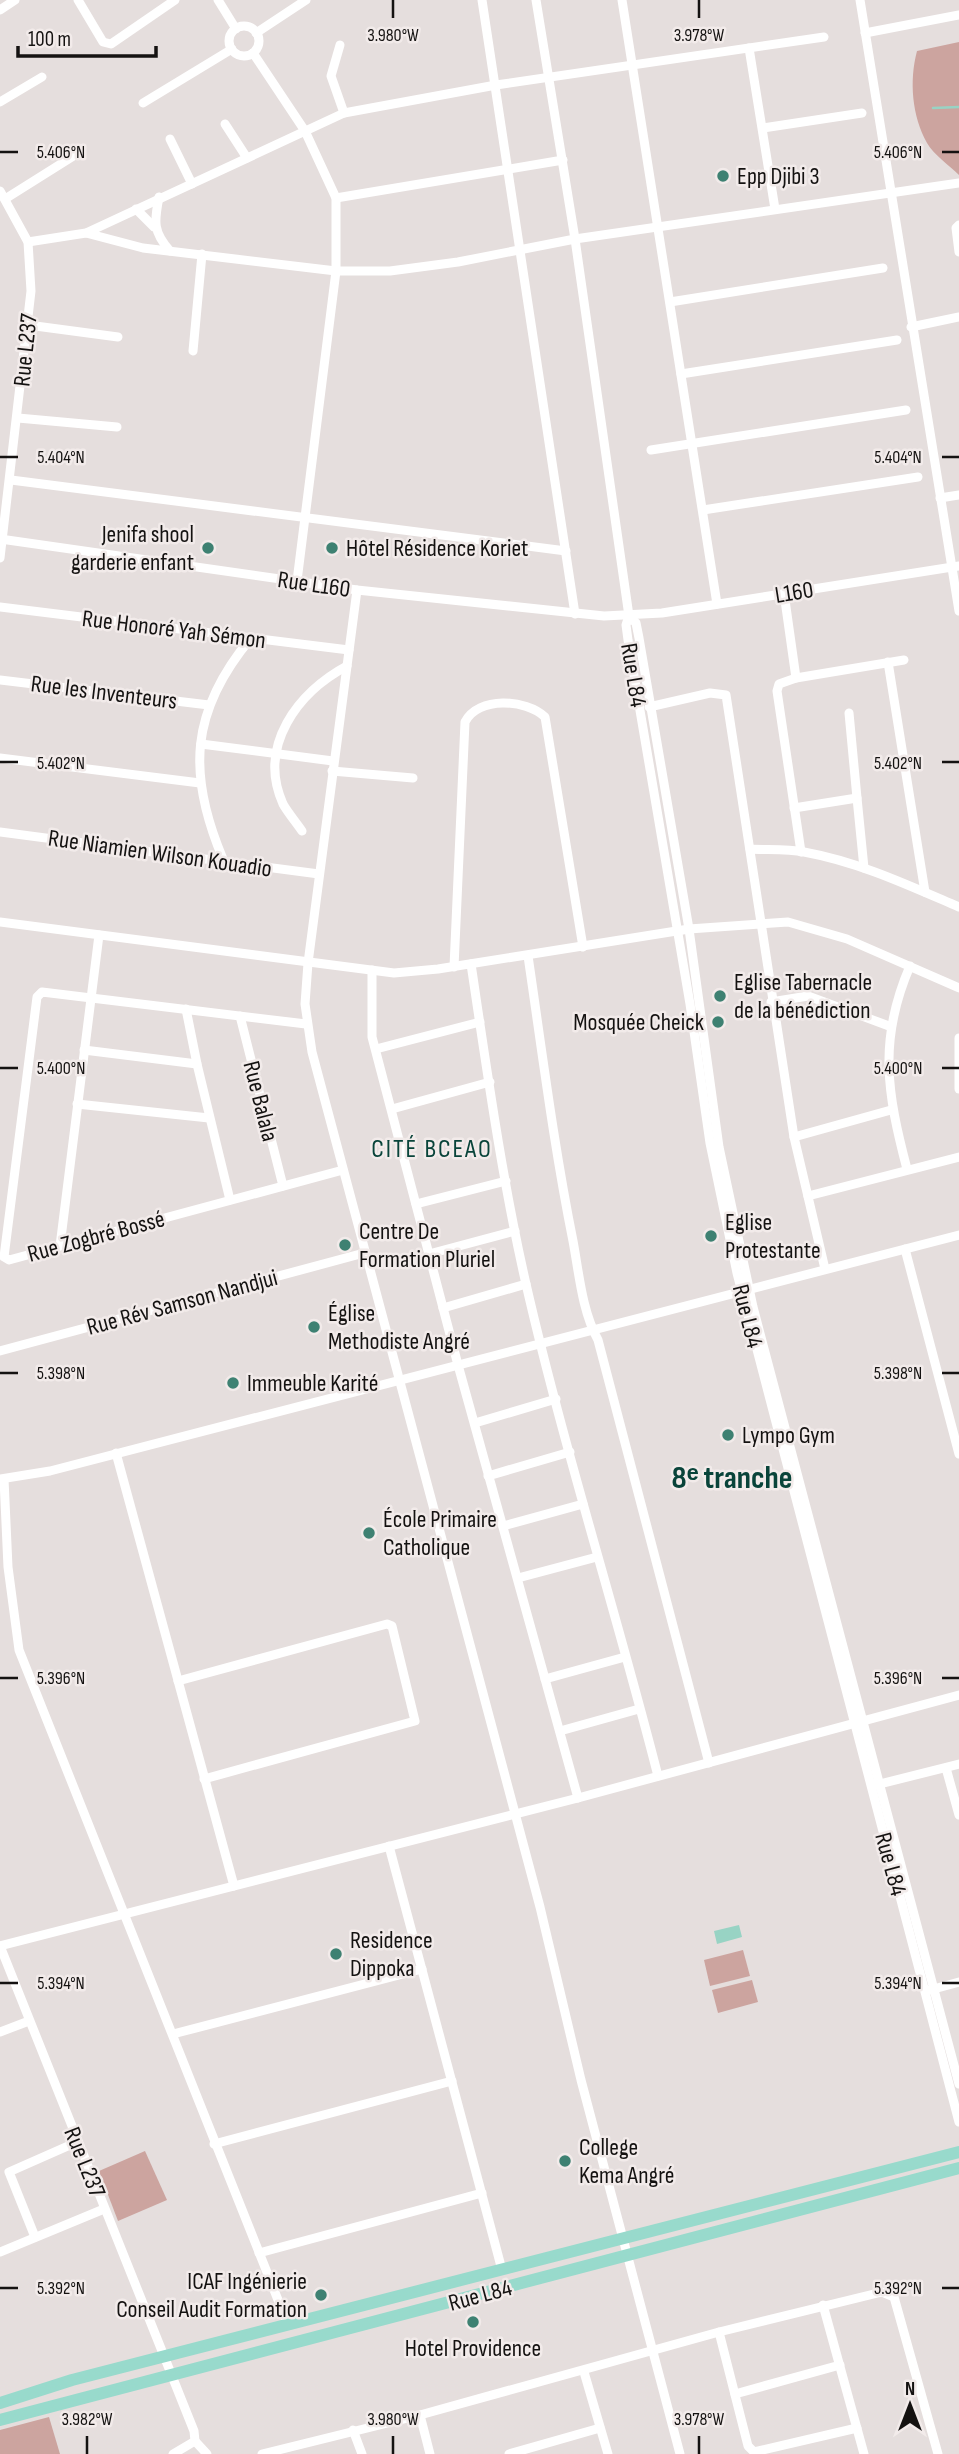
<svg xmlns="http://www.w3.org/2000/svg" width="959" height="2454" font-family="'Sofia Sans Condensed',sans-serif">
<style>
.green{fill:#cca49f}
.water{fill:#98d3c4}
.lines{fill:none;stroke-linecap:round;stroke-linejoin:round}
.stream{stroke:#98d3c4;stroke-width:2.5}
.minor{stroke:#fff;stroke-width:9}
.major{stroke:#98dacc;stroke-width:12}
.ticks{fill:none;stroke:#141211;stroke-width:2.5}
.poi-dot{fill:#3e8172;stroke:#f2ebea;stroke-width:2.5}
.labels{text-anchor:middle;stroke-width:5;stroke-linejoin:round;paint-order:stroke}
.poi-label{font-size:24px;fill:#141211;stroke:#f2ebea;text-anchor:start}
.street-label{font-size:24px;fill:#141211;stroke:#f2ebea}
.neighbourhood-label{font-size:26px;letter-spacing:2px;fill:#09443a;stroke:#f2ebea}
.district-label{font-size:32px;font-weight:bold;fill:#09443a;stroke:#f2ebea}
.ticks-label{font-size:18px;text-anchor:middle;fill:#141211;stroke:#f2ebea;stroke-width:5;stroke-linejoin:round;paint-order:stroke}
</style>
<rect width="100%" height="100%" fill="#e5dedd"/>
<!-- green -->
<g class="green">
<path d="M 959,42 L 959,175 C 949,165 934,155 927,143 C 912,116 909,81 917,51 Z"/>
<path d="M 743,1950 L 750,1976 L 710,1986 L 704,1960 Z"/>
<path d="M 752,1980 L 758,2002 L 718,2013 L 712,1990 Z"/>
<path d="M 145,2151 L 167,2200 L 118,2221 L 99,2171 Z"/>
<path d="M 49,2417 L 60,2454 L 0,2454 L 0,2430 Z"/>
</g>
<!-- water -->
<path class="water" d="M 739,1925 L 742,1937 L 717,1944 L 714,1931 Z"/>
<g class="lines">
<!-- stream -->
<path class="stream" d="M 933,108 L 959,107"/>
<!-- minor -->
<g class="minor">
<path d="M 78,0 L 103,42 L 111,44 L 175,0"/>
<path d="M 218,0 L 236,29"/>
<path d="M 482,0 L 575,614"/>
<path d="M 536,0 L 575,239 L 629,616 L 626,625 L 628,640 L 690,1004 L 710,1143 L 737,1273 L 959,2122"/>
<path d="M 622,0 L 717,604"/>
<path d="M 860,0 L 959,611"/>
<path d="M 0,10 L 15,0"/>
<circle cx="244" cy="41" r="15"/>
<path d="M 256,33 L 306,0"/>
<path d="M 865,33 L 959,15"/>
<path d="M 340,45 L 331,76 L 344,113"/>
<path d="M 749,48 L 775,209"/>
<path d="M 253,53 L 305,131 L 336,198 L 336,271 L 297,581"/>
<path d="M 0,102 L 42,77"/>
<path d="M 143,103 L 232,49"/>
<path d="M 225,124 L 247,158"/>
<path d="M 763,128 L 862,113"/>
<path d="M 170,139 L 192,184"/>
<path d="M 0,191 L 28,242 L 31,291 L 0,558"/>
<path d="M 159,197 C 154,222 153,232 170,251"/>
<path d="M 336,198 L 563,160"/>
<path d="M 5,199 L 75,155"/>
<path d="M 136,209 L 154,227"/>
<path d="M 959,225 L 956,228 L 959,252"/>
<path d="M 86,233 L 143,248 L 336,271 L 390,271 L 458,262 L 575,239 L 959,183"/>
<path d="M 28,242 L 86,233 L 344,113 L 496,85 L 824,37"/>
<path d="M 670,302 L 883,268"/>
<path d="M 28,325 L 118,337"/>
<path d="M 911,327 L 959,317"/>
<path d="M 193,351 L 202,254"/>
<path d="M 681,374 L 897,340"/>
<path d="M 18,418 L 117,427"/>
<path d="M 651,450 L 906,410"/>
<path d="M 11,480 L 566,551"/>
<path d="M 940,498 L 959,495"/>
<path d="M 703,510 L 918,477"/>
<path d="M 0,539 L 357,590 L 604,616 L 662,613 L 959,566"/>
<path d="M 357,590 L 308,963 L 305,1004 L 312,1052 L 540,1907 L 581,2080 L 680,2454"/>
<path d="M 784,593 L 796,678 L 779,684 L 777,691 L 801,852"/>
<path d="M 0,607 L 349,650"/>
<path d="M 629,616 L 636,623 L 639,638 L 689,929 L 719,1147 L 753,1307 L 959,2084"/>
<path d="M 888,662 L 925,892"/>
<path d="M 796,678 L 904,660"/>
<path d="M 0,680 L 209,705"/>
<path d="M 649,707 L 710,693 L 726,695 L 794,1137 L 825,1269"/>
<path d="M 201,744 L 333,761"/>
<path d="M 0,758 L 200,783"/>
<path d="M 332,771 L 413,778"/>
<path d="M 857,798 L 864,868"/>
<path d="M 794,808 L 857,798 L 849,713"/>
<path d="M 302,831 C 296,822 288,813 283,804 C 257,746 298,692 347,666"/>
<path d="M 0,832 L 319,874"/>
<path d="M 750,849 C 767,850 787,849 804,852 C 859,862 908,885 959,907"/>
<path d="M 223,859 C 187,774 190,711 251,638"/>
<path d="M 0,922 L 394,973 L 438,969 L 689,929 L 788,922 L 847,939 L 959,988"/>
<path d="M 528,956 C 542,1051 554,1147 573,1241 C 579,1273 582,1311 598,1340 L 709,1763"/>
<path d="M 471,964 C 487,1071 502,1179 526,1284 C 564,1449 616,1611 658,1776"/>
<path d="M 454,967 L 465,722 C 478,696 526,699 545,717 L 583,947"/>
<path d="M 372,970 L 372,1037 L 458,1365 L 578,1798"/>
<path d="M 771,1002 L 808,996 L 889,1026"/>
<path d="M 186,1009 L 197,1064 L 230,1200"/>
<path d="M 240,1016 L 283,1186"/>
<path d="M 306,1024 L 42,992 L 37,997 L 4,1257 L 9,1260 L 343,1170"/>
<path d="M 959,1038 L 959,1089"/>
<path d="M 376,1049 L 480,1022"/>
<path d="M 84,1050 L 197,1064"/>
<path d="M 77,1104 L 209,1118"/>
<path d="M 392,1109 L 490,1082"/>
<path d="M 794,1137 L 891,1110"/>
<path d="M 907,1169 C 887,1093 878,1040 910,966"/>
<path d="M 808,1196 L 959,1157"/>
<path d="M 416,1204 L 506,1181"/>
<path d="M 60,1246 L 99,935"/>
<path d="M 905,1249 L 959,1454"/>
<path d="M 429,1254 L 515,1231"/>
<path d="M 443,1308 L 526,1284"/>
<path d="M 0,1351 L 364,1253"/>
<path d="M 475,1423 L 556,1399"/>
<path d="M 116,1453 L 234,1886"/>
<path d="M 488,1476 L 570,1452"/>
<path d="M 0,1479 L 50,1471 L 959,1235"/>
<path d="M 4,1479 L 8,1567 L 19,1650 L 288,2325"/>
<path d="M 503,1526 L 583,1504"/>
<path d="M 518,1578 L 597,1557"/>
<path d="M 545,1679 L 625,1657"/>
<path d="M 178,1681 L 387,1624 L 392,1626 L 415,1721 L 204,1779"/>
<path d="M 560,1731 L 639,1709"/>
<path d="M 946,1768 L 959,1815"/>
<path d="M 876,1785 L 959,1764"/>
<path d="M 389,1846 L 502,2270"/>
<path d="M 0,1946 L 578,1798 L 959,1695"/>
<path d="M 0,1946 L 194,2431 L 195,2441 L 173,2454"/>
<path d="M 930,1990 L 959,1982"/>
<path d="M 0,2032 L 29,2021"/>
<path d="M 173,2034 L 422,1969"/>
<path d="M 214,2144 L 452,2081"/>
<path d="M 35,2237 L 9,2172 L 77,2142"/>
<path d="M 0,2252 L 104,2209"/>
<path d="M 259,2253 L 482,2193"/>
<path d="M 823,2305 L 864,2454"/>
<path d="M 719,2332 L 748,2446 L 754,2452 L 857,2428"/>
<path d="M 584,2372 L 608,2454"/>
<path d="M 735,2394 L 840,2365"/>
<path d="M 420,2415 L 430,2454"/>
<path d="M 353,2430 L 362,2454"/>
<path d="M 195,2441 L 207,2454"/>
<path d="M 262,2454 L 420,2415 L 719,2332 L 882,2292 L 894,2297 L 938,2454"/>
<path d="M 509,2454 L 600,2428"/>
</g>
<!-- major -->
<g class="major">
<path d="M 0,2403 L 72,2380 L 959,2152"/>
<path d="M 0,2420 L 959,2168"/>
</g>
</g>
<!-- ticks -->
<path class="ticks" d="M 393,0 L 393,18M 699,0 L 699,18M 0,152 L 18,152M 942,152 L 959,152M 0,457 L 18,457M 942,457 L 959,457M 0,762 L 18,762M 942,762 L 959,762M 0,1068 L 18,1068M 942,1068 L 959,1068M 0,1373 L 18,1373M 942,1373 L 959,1373M 0,1678 L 18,1678M 942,1678 L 959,1678M 0,1983 L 18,1983M 942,1983 L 959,1983M 0,2288 L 18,2288M 942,2288 L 959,2288M 87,2436 L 87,2454M 393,2436 L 393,2454M 699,2436 L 699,2454"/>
<!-- markers -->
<g class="poi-dot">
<circle cx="723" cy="176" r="7"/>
<circle cx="208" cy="548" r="7"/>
<circle cx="332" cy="548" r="7"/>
<circle cx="720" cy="996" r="7"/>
<circle cx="718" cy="1022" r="7"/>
<circle cx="711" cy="1236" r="7"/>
<circle cx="345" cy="1245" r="7"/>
<circle cx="314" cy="1327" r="7"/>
<circle cx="233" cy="1383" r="7"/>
<circle cx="728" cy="1435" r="7"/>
<circle cx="369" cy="1533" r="7"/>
<circle cx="336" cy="1954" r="7"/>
<circle cx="565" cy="2161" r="7"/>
<circle cx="321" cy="2295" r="7"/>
<circle cx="473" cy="2322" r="7"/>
</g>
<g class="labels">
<!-- poi labels -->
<g class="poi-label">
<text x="737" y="184">Epp Djibi 3</text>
<text x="194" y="542" text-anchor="end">Jenifa shool<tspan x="194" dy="28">garderie enfant</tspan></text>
<text x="346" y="556">Hôtel Résidence Koriet</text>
<text x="734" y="990">Eglise Tabernacle<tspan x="734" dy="28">de la bénédiction</tspan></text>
<text x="704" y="1030" text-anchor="end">Mosquée Cheick</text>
<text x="725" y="1230">Eglise<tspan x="725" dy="28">Protestante</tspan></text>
<text x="359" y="1239">Centre De<tspan x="359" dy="28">Formation Pluriel</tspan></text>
<text x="328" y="1321">Église<tspan x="328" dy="28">Methodiste Angré</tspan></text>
<text x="247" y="1391">Immeuble Karité</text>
<text x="742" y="1443">Lympo Gym</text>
<text x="383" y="1527">École Primaire<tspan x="383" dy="28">Catholique</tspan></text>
<text x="350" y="1948">Residence<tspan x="350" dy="28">Dippoka</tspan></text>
<text x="579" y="2155">College<tspan x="579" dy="28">Kema Angré</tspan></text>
<text x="307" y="2289" text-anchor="end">ICAF Ingénierie<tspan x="307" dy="28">Conseil Audit Formation</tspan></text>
<text x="473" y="2356" text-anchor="middle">Hotel Providence</text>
</g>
<!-- street labels -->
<g class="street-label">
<text transform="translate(25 350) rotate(-84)" y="8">Rue L237</text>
<text transform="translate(314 584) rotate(8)" y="8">Rue L160</text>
<text transform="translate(794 592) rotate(-9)" y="8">L160</text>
<text transform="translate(174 629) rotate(7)" y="8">Rue Honoré Yah Sémon</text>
<text transform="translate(634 675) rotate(81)" y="8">Rue L84</text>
<text transform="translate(104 692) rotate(7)" y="8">Rue les Inventeurs</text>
<text transform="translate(160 853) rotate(8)" y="8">Rue Niamien Wilson Kouadio</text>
<text transform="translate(261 1101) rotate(76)" y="8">Rue Balala</text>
<text transform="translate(96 1236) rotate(-15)" y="8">Rue Zogbré Bossé</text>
<text transform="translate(182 1302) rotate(-15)" y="8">Rue Rév Samson Nandjui</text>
<text transform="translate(748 1316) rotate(76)" y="8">Rue L84</text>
<text transform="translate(891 1864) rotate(75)" y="8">Rue L84</text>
<text transform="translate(85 2162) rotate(68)" y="8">Rue L237</text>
<text transform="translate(480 2295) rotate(-15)" y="8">Rue L84</text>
</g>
<!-- neighbourhood labels -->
<g class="neighbourhood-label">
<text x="432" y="1157">CITÉ BCEAO</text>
</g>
<!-- district labels -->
<g class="district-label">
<text x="732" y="1488">8ᵉ tranche</text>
</g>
</g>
<g class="ticks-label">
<text x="393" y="41">3.980°W</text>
<text x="699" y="41">3.978°W</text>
<text x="61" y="158">5.406°N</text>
<text x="898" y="158">5.406°N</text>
<text x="61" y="463">5.404°N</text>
<text x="898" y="463">5.404°N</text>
<text x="61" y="769">5.402°N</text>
<text x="898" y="769">5.402°N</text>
<text x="61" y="1074">5.400°N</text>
<text x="898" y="1074">5.400°N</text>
<text x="61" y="1379">5.398°N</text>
<text x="898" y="1379">5.398°N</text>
<text x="61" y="1684">5.396°N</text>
<text x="898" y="1684">5.396°N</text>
<text x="61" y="1989">5.394°N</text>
<text x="898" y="1989">5.394°N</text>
<text x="61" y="2294">5.392°N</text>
<text x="898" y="2294">5.392°N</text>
<text x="87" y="2425">3.982°W</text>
<text x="393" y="2425">3.980°W</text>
<text x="699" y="2425">3.978°W</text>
</g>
<!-- north arrow -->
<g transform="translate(910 2405)" stroke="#f2ebea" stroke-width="5" paint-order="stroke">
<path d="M0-5L12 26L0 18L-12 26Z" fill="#141211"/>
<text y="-10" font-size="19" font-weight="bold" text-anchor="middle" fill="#141211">N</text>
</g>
<!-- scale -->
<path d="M18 46v10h138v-10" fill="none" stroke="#141211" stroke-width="3.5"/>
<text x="28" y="46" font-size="21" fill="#141211" stroke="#f2ebea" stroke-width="5" paint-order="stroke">100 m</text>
</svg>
